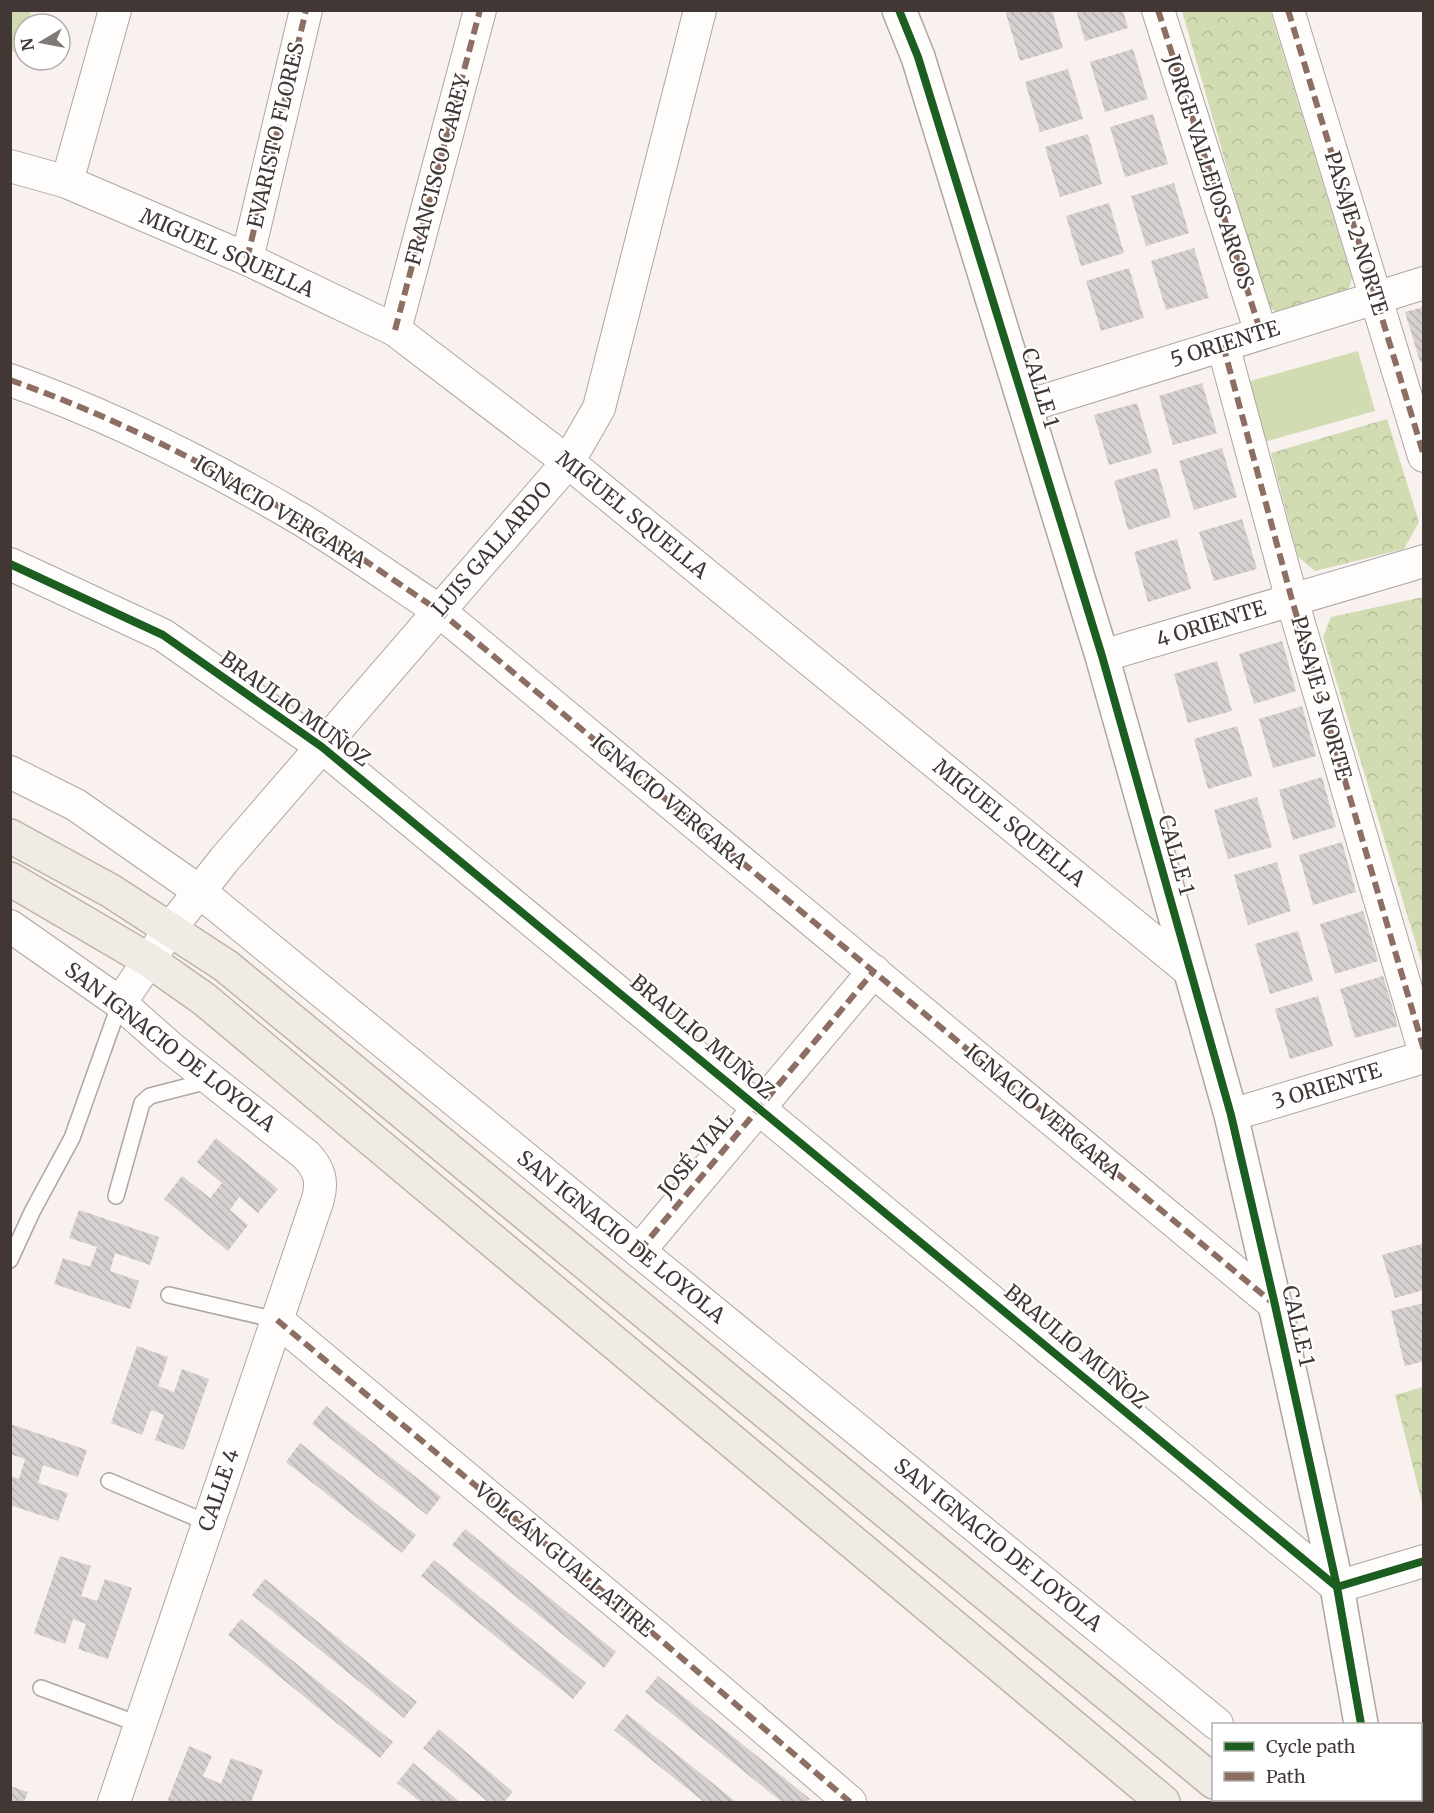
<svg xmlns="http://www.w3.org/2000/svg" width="1434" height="1813" font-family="Merriweather,serif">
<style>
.grass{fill:#d1dcb2}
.park{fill:url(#park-crowns)}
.building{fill:url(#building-back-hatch)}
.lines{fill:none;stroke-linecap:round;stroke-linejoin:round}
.service-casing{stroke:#ada6a4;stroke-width:18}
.minor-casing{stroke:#ada6a4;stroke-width:34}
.tertiary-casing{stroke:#ada6a4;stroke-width:36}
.primary-casing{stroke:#bdb4a7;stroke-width:36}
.service{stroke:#fefdfc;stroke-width:15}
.minor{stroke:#fefdfc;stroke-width:32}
.tertiary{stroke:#fefdfc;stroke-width:33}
.primary{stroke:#f0ebe4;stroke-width:33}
.quiet{stroke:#8d6e63;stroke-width:6;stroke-dasharray:12 6;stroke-linecap:butt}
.cycleway-casing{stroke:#fff;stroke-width:11}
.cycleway{stroke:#1b5e20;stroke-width:8}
.labels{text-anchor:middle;stroke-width:4.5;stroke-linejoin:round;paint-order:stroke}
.street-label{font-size:21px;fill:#413835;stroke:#fff}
</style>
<defs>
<pattern id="park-crowns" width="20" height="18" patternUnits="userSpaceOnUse" patternTransform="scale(1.5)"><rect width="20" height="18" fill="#d1dcb2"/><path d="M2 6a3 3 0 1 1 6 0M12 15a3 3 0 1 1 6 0" fill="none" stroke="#b5be9a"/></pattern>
<pattern id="building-back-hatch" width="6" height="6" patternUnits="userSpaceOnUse" patternTransform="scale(1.5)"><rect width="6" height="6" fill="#d6d0d1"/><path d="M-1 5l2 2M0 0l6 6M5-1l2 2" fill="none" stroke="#b9b3b4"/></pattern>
</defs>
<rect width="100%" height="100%" fill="#f8f1ee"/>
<!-- grass -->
<g class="grass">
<path d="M 11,10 L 31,11 L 28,24 L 24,24 L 24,40 L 21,53 L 11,51 Z"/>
<path d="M 1358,351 L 1375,411 L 1264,442 L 1247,382 Z"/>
</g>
<!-- park -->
<g class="park">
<path d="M 1182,11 L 1270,11 L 1352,278 L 1347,296 L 1286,317 L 1267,307 Z"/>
<path d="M 1387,419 L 1419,522 L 1404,549 L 1315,571 L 1298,557 L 1271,453 Z"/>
<path d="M 1423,597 L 1424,597 L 1423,967 L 1323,637 L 1331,617 Z"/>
<path d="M 1423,1387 L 1424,1387 L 1423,1507 L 1395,1395 Z"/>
</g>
<!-- building -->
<g class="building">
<path d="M 1005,10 L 1052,10 L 1063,48 L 1020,61 Z"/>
<path d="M 1076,10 L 1123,10 L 1128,28 L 1085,41 Z"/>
<path d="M 1133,49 L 1148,99 L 1105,112 L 1090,62 Z"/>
<path d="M 1068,69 L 1083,119 L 1040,132 L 1025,82 Z"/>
<path d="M 1153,114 L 1168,164 L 1125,177 L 1110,127 Z"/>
<path d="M 1088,134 L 1102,184 L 1060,197 L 1045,147 Z"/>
<path d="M 1174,183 L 1189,233 L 1146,246 L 1131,196 Z"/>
<path d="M 1109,203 L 1124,253 L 1081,266 L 1066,216 Z"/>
<path d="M 1194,248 L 1209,298 L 1166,310 L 1151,261 Z"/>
<path d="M 1129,268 L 1144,318 L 1101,331 L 1086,281 Z"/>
<path d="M 1424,307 L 1424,361 L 1420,362 L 1405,312 Z"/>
<path d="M 1202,383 L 1217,433 L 1173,445 L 1159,396 Z"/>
<path d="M 1137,403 L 1152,453 L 1109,465 L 1094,415 Z"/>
<path d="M 1222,448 L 1237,497 L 1194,510 L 1179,461 Z"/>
<path d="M 1157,468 L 1171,517 L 1128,530 L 1114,481 Z"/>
<path d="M 1242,519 L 1257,569 L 1214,581 L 1199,532 Z"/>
<path d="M 1177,539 L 1191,589 L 1148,602 L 1134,552 Z"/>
<path d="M 1282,641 L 1296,691 L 1254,704 L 1239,654 Z"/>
<path d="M 1217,661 L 1232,711 L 1188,723 L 1174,674 Z"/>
<path d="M 1302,706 L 1316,756 L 1273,768 L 1259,719 Z"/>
<path d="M 1237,726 L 1252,776 L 1208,789 L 1194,739 Z"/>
<path d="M 1322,777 L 1336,827 L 1293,840 L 1279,790 Z"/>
<path d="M 1257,797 L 1272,847 L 1228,859 L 1214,810 Z"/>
<path d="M 1342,842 L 1356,892 L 1313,905 L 1299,855 Z"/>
<path d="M 1277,862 L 1291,911 L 1248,925 L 1234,875 Z"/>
<path d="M 1363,911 L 1378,961 L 1335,974 L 1320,924 Z"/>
<path d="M 1298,931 L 1313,981 L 1270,994 L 1255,944 Z"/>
<path d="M 1383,976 L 1398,1026 L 1355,1038 L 1340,989 Z"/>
<path d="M 1318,996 L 1333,1046 L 1290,1059 L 1275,1009 Z"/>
<path d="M 216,1138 L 278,1189 L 258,1213 L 239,1197 L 230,1210 L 248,1225 L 228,1251 L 164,1199 L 182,1176 L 210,1198 L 222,1183 L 197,1162 Z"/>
<path d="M 79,1210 L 159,1237 L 150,1265 L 115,1253 L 110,1271 L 139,1281 L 130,1309 L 54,1284 L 63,1258 L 90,1267 L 97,1247 L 69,1238 Z"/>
<path d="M 1424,1243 L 1424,1290 L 1395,1298 L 1382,1255 Z"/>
<path d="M 1424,1303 L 1424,1361 L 1405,1366 L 1391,1311 Z"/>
<path d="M 137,1346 L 168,1357 L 158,1386 L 174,1392 L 182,1369 L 209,1379 L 184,1450 L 155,1440 L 164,1415 L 151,1410 L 142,1435 L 111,1423 Z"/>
<path d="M 326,1406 L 441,1497 L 427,1515 L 312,1424 Z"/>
<path d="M 10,1424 L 87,1450 L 78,1477 L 43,1465 L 38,1483 L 68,1493 L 58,1521 L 10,1505 L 10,1476 L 19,1479 L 25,1459 L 10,1454 Z"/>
<path d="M 300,1443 L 416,1535 L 402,1553 L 286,1462 Z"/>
<path d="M 465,1529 L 616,1652 L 604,1668 L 452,1545 Z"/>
<path d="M 60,1556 L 91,1566 L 81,1596 L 97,1601 L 105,1579 L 132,1588 L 108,1659 L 78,1649 L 86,1624 L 73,1619 L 65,1644 L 34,1633 Z"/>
<path d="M 434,1560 L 586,1683 L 573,1699 L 421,1576 Z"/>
<path d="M 265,1579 L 417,1702 L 404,1718 L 252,1595 Z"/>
<path d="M 241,1619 L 393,1742 L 380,1758 L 228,1635 Z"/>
<path d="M 658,1676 L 810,1799 L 807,1802 L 782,1802 L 645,1692 Z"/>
<path d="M 627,1714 L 736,1802 L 704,1802 L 614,1730 Z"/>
<path d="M 439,1729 L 513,1792 L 504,1802 L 488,1802 L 423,1748 Z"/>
<path d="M 189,1746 L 212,1756 L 203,1776 L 221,1784 L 231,1758 L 263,1770 L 251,1802 L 208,1802 L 204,1801 L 203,1802 L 167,1802 Z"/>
<path d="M 413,1763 L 460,1802 L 421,1802 L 397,1783 Z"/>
<path d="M 10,1786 L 28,1792 L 24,1802 L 10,1802 Z"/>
</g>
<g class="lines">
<!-- service casing -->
<g class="service-casing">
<g id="service">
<path d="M 116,1196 L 142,1103 L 150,1096 L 212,1080"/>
<path d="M 10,1260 L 32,1212 L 72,1138 L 120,1003"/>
<path d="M 169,1295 L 277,1320"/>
<path d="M 109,1481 L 208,1523"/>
<path d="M 41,1688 L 141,1725"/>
</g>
</g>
<!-- minor casing -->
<g class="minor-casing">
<g id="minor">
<path d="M 1158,10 L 1261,333"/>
<path d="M 1288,10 L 1424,456"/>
<path d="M 10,166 L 67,182 L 247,259 L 395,330 L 568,462 L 1190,971"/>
<path d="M 67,182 L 115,10"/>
<path d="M 247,259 L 306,10"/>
<path d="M 395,330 L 480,10"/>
<path d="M 1223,345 L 1292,600 L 1424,1050"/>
<path d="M 10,380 C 112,416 209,465 302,520 C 348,548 393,580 438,610 L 1275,1305"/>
<path d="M 1027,406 L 1424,283"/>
<path d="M 10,564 L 163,635 L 322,747 L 1337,1587 L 1424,1561"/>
<path d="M 1102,656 L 1424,561"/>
<path d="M 10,772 L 76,805 L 199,891 L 1217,1724"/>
<path d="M 10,926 L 120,1003 L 171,1048 L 306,1155 C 319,1169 323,1180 318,1199 L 114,1802"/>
<path d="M 120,1003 L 170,929 L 224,860 L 568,462 L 599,408 L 700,10"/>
<path d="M 1231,1115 L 1424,1057"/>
<path d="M 639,1251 L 874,971"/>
<path d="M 277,1320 L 656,1636 L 850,1802"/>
<path d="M 1309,1800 L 1313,1802"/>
</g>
</g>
<!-- tertiary casing -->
<g class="tertiary-casing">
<g id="tertiary">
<path d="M 899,10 L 918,57 L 1102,656 L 1231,1115 L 1275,1305 L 1337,1587 L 1361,1724"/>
<path d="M 1374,1800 L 1375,1802"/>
</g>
</g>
<!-- primary casing -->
<g class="primary-casing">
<g id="primary">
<path d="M 10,836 L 111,891 L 226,966 L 1214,1782"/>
<path d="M 10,879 L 150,961 L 204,999 L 1163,1802"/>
<path d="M 1235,1800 L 1238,1802"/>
</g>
</g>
<!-- service -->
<use href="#service" class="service"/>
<!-- minor -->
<use href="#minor" class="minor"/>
<!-- tertiary -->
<use href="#tertiary" class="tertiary"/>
<!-- primary -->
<use href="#primary" class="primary"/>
<!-- quiet -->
<g class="quiet">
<path d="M 1158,10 L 1261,333"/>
<path d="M 1288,10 L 1424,456"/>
<path d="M 247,259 L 306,10"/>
<path d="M 395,330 L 480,10"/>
<path d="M 1223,345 L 1292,600 L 1424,1050"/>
<path d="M 10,380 C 112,416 209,465 302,520 C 348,548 393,580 438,610 L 1273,1303"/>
<path d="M 639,1251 L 874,971"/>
<path d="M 277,1320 L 656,1636 L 850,1802"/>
</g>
<!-- cycleway casing -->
<g class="cycleway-casing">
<g id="cycleway">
<path d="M 899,10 L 918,57 L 1102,656 L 1231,1115 L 1275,1305 L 1337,1587 L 1361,1724"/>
<path d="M 10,564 L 163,635 L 322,747 L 1337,1587 L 1424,1561"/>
</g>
</g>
<!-- cycleway -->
<use href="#cycleway" class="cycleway"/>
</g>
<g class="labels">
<!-- street labels -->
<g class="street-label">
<text transform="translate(276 135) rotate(-77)" y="7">EVARISTO FLORES</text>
<text transform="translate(438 170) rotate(-75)" y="7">FRANCISCO CAREY</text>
<text transform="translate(1209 172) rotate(72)" y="7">JORGE VALLEJOS ARCOS</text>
<text transform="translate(1356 233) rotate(73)" y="7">PASAJE 2 NORTE</text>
<text transform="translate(227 253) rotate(24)" y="7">MIGUEL SQUELLA</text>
<text transform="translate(1225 344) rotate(-17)" y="7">5 ORIENTE</text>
<text transform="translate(1040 388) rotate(73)" y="7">CALLE 1</text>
<text transform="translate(280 512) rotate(31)" y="7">IGNACIO VERGARA</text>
<text transform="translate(632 515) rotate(39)" y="7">MIGUEL SQUELLA</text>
<text transform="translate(492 549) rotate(-49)" y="7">LUIS GALLARDO</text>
<text transform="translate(1211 624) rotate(-17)" y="7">4 ORIENTE</text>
<text transform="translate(1321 698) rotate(74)" y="7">PASAJE 3 NORTE</text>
<text transform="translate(295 709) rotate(36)" y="7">BRAULIO MUÑOZ</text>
<text transform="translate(669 802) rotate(40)" y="7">IGNACIO VERGARA</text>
<text transform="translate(1009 823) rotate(39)" y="7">MIGUEL SQUELLA</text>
<text transform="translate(1176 855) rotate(74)" y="7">CALLE 1</text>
<text transform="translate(702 1037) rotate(40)" y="7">BRAULIO MUÑOZ</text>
<text transform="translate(170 1047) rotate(38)" y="7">SAN IGNACIO DE LOYOLA</text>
<text transform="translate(1327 1086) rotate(-17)" y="7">3 ORIENTE</text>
<text transform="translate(1043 1112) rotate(40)" y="7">IGNACIO VERGARA</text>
<text transform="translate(696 1155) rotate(-50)" y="7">JOSÉ VIAL</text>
<text transform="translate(621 1237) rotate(39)" y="7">SAN IGNACIO DE LOYOLA</text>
<text transform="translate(1298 1326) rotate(77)" y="7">CALLE 1</text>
<text transform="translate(1076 1347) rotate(40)" y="7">BRAULIO MUÑOZ</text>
<text transform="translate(219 1490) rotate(-71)" y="7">CALLE 4</text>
<text transform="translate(998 1545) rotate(39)" y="7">SAN IGNACIO DE LOYOLA</text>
<text transform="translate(564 1560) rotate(40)" y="7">VOLCÁN GUALLATIRE</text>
</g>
</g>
<!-- border -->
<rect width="1434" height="1813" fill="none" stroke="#413835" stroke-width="24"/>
<!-- legend -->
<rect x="1212" y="1723" width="210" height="78" fill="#ffffff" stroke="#b3afae" stroke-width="1.5"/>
<rect x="1224" y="1742" width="30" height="9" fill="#1b5e20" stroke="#b3afae" stroke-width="1.5"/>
<text x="1266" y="1753" font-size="18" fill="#413835">Cycle path</text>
<rect x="1224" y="1772" width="30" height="9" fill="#8d6e63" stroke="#b3afae" stroke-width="1.5"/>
<text x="1266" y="1783" font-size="18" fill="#413835">Path</text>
<!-- north arrow -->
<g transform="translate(42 42) rotate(260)"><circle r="28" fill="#ffffff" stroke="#b3afae" stroke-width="1.5"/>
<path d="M0-4.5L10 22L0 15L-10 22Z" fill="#817976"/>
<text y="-9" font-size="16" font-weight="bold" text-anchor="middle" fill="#413835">N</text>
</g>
</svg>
